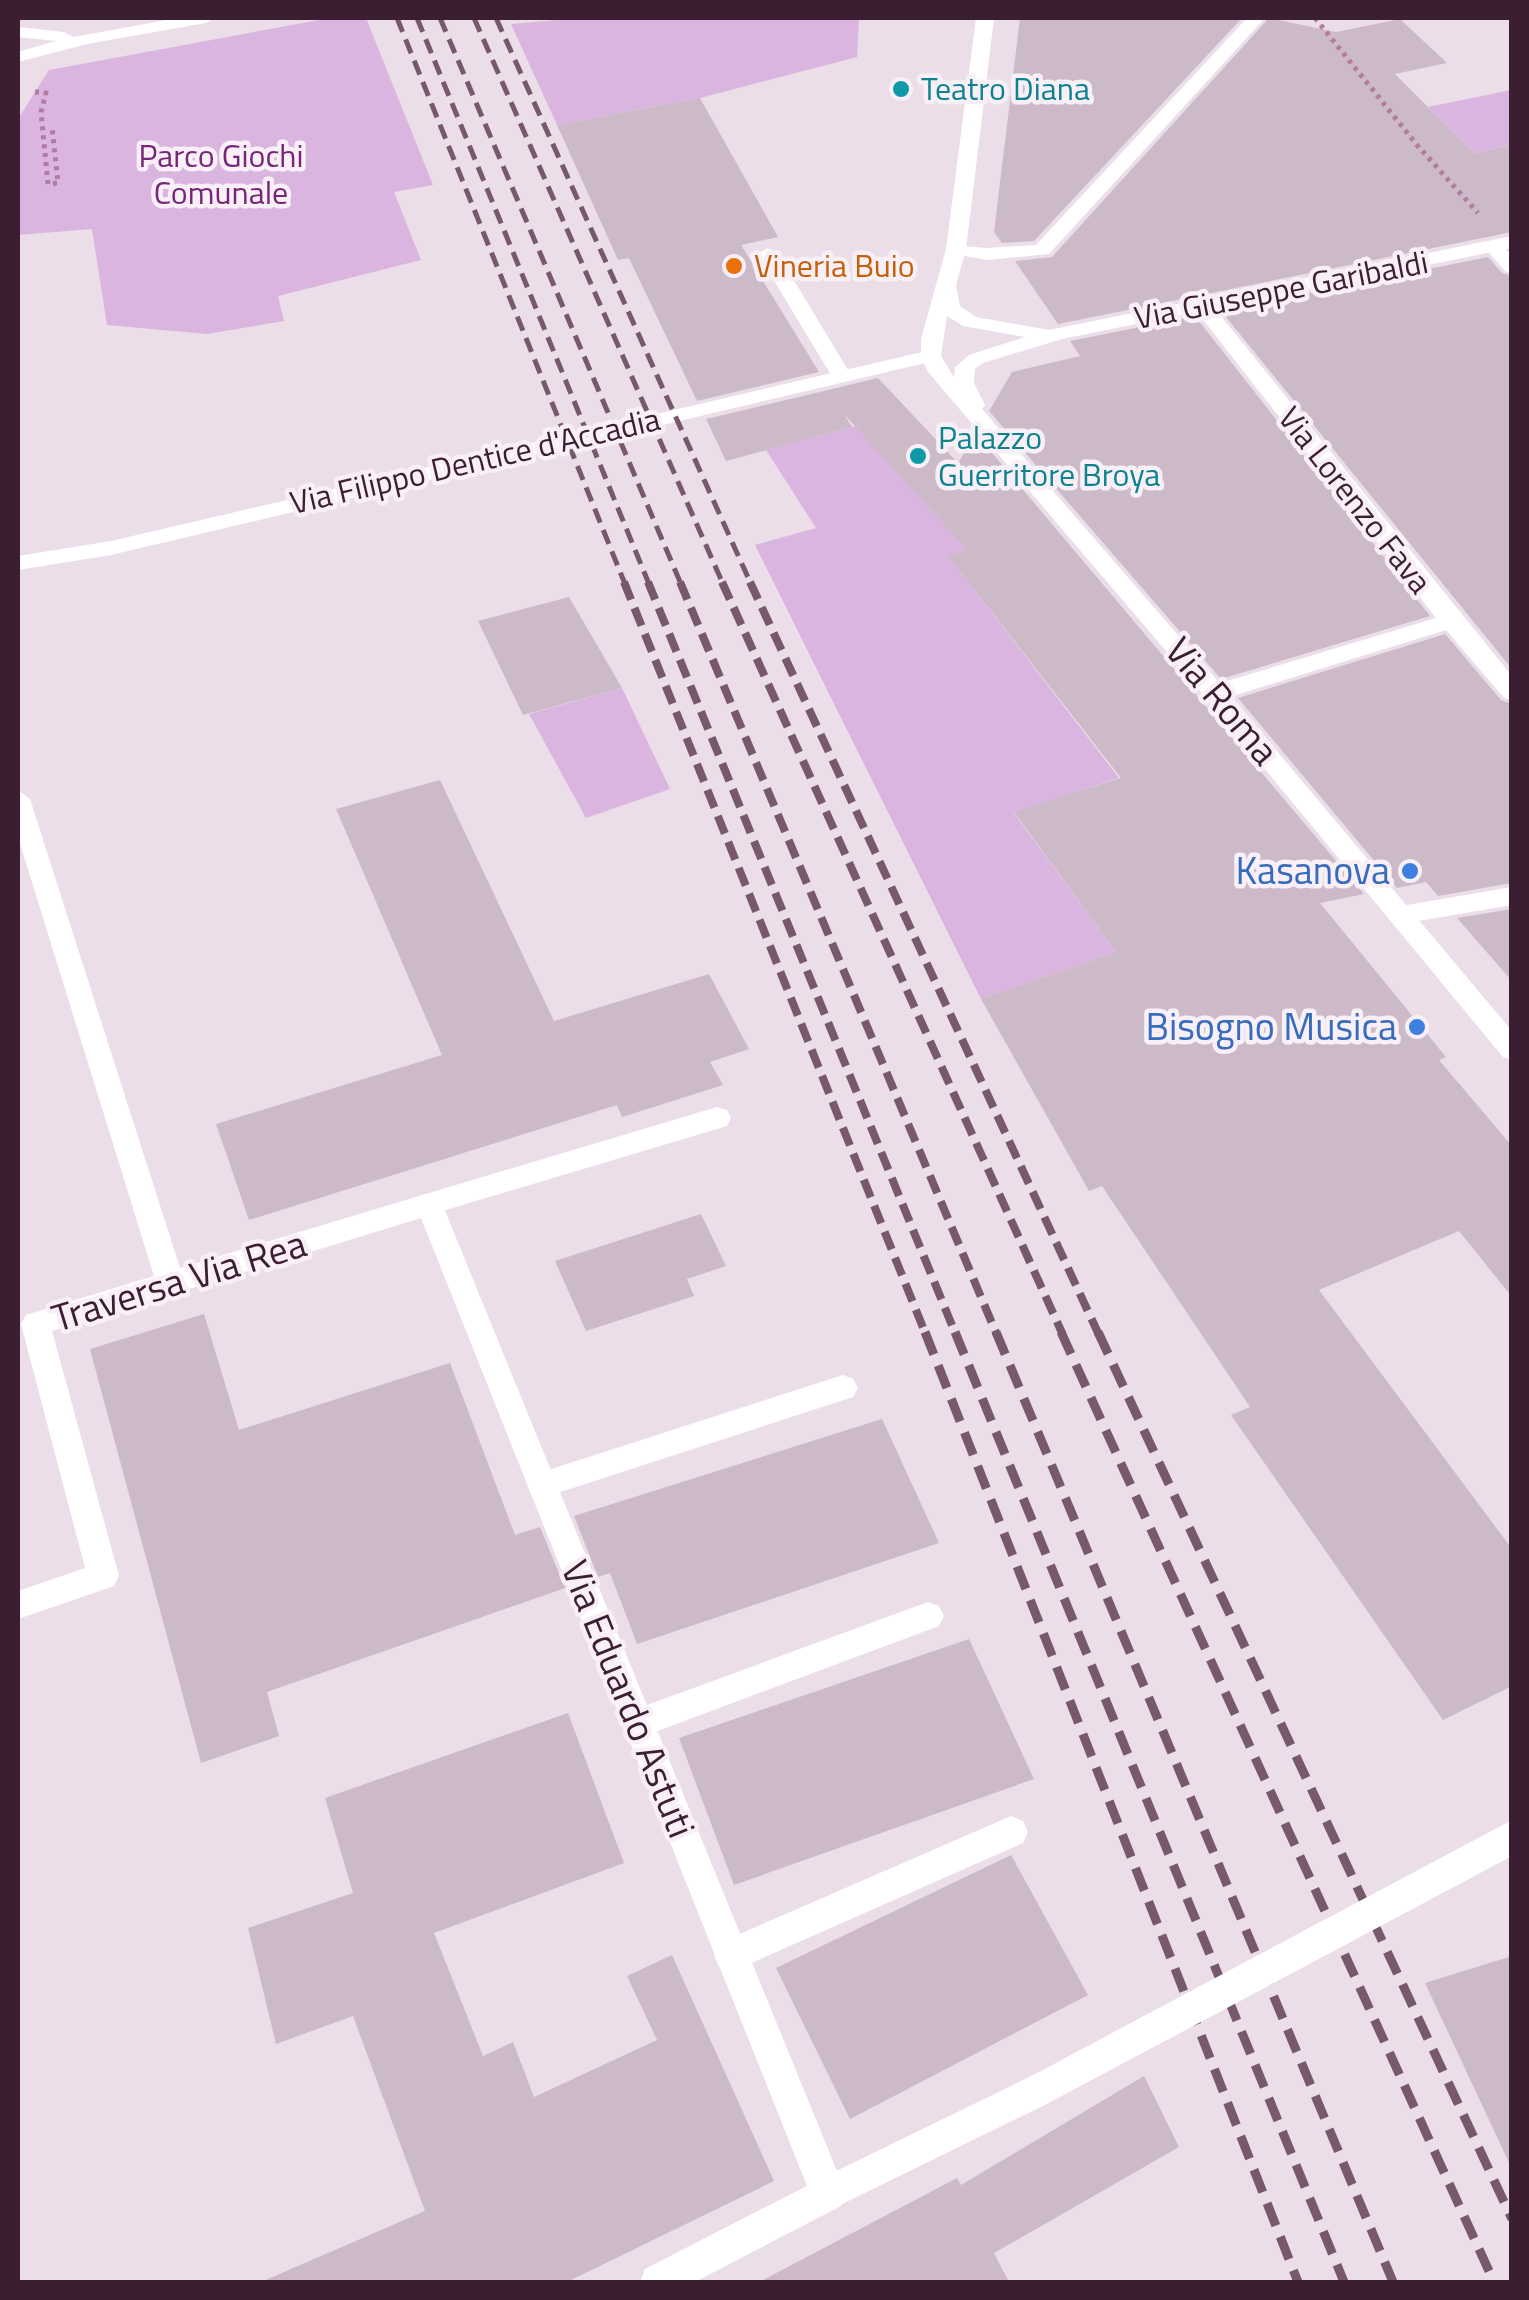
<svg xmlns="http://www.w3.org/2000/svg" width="1529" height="2300" font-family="'Titillium Web',sans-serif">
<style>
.green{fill:#dab5df}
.building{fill:#ccbac9}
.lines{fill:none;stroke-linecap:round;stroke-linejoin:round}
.path{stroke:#b27ca2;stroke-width:5;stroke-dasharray:4 5;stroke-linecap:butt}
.service{fill:#fff;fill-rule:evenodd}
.minor{fill:#fff;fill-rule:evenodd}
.tertiary{fill:#fff;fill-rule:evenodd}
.rail-far2{stroke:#78586d;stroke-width:5;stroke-dasharray:15 8;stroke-linecap:butt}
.rail-far1{stroke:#78586d;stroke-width:8;stroke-dasharray:19 9;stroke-linecap:butt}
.rail{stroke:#78586d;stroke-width:9;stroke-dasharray:24 12;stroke-linecap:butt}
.tertiary-bridge{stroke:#fff;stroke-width:32}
.culture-dot{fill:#0f9aa8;stroke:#f8eff7;stroke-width:4}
.food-dot{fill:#e8710a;stroke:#f8eff7;stroke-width:4}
.shop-dot{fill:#3f7fe0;stroke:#f8eff7;stroke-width:4}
.labels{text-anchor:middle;stroke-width:9;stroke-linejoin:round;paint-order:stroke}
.far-culture-label{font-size:32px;fill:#0d838f;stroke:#f8eff7;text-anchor:start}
.far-park-label{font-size:32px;fill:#762577;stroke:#f8eff7}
.far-food-label{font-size:32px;fill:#c56008;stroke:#f8eff7;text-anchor:start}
.far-street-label{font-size:32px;fill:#3c1e32;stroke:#f8eff7}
.street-label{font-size:38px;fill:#3c1e32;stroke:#f8eff7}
.shop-label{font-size:38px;fill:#366cbe;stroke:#f8eff7;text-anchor:end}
</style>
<rect width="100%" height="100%" fill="#ebdee9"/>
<!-- green -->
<g class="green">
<path d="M 330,18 L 366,18 L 433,185 L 394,192 L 421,260 L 278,296 L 284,321 L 207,334 L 107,325 L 92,229 L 18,235 L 18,119 L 49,70 Z"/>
<path d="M 580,18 L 859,18 L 857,57 L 700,98 L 557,125 L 511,24 Z"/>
<path d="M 1511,90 L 1511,145 L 1474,153 L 1428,107 Z"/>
<path d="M 856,426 L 967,550 L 949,557 L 1119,778 L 1014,813 L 1116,952 L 981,999 L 755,545 L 816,528 L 766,450 Z"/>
<path d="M 622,688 L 670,789 L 586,818 L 529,714 Z"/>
</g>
<!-- building -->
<g class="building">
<path d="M 1020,18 L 1242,18 L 1034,241 L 1002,243 L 994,232 Z"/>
<path d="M 1269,18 L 1336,32 L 1400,19 L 1447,63 L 1395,74 L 1474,153 L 1512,145 L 1512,232 L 1058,324 L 1015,261 L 1052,257 Z"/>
<path d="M 700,98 L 778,237 L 741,245 L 819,372 L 697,401 L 629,258 L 618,260 L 557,125 Z"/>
<path d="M 1488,257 L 1502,273 L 1512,276 L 1512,669 L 1221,311 Z"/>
<path d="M 1195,316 L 1430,616 L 1221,679 L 989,411 L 1012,372 L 1080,356 L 1070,341 Z"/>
<path d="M 878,378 L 958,463 L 976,434 L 1364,894 L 1320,903 L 1446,1057 L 1439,1060 L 1512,1146 L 1512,1297 L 1459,1231 L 1319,1290 L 1512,1549 L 1512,1686 L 1443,1720 L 1231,1415 L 1250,1407 L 1102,1186 L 1089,1191 L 981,999 L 1116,952 L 1014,812 L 1121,778 L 948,556 L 967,550 L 844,414 L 852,427 L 726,461 L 706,419 Z"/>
<path d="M 569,597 L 622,688 L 523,715 L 478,621 Z"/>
<path d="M 1445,634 L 1501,700 L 1512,704 L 1512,883 L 1438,896 L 1426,882 L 1397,888 L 1238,698 Z"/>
<path d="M 440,780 L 554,1021 L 709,974 L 749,1049 L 710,1062 L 723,1085 L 622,1117 L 617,1105 L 249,1220 L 216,1124 L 442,1055 L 336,809 Z"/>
<path d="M 1512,909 L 1512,981 L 1457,918 Z"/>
<path d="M 701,1214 L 726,1266 L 687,1279 L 694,1296 L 586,1331 L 555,1261 Z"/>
<path d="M 204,1314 L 239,1430 L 450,1363 L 515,1535 L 540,1527 L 565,1588 L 267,1692 L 279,1736 L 201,1763 L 90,1349 Z"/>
<path d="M 882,1419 L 939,1543 L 637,1644 L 610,1573 L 598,1577 L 574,1516 Z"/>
<path d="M 969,1639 L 1034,1779 L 734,1885 L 679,1738 Z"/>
<path d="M 568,1713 L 624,1863 L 434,1933 L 483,2056 L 513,2042 L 534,2097 L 657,2040 L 627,1976 L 672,1955 L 774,2181 L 567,2282 L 261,2282 L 425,2211 L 353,2016 L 276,2044 L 248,1928 L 353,1893 L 325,1798 Z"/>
<path d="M 1011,1855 L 1088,1995 L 850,2119 L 776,1968 Z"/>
<path d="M 1512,1956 L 1512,2169 L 1425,1983 Z"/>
<path d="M 1144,2076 L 1179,2147 L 994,2253 L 1009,2282 L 759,2282 L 957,2178 L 961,2185 Z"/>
</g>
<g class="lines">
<!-- path -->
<g class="path">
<path d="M 1315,18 L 1417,145 L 1478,213"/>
<path d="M 35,92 L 46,93 L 41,112 L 48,184 L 58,183 L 52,127"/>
</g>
<!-- service -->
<g class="service">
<path d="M 1494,241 L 1512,254 L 1512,273 L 1505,271 L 1484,247 Z"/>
<path d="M 768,248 L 778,254 L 851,375 L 848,379 L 841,381 L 831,375 L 758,254 Z"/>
<path d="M 717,1107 L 727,1110 L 731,1118 L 727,1126 L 429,1215 L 419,1212 L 415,1204 L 419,1196 L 429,1193 Z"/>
<path d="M 843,1375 L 853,1379 L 858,1388 L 853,1397 L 542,1498 L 531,1494 L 527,1485 L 531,1476 L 542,1472 Z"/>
<path d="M 928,1602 L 939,1606 L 944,1616 L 939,1626 L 639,1738 L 628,1734 L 623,1723 L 628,1712 Z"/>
<path d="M 1011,1816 L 1023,1821 L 1028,1832 L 1023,1843 L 731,1972 L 719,1967 L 714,1955 L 719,1943 Z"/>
</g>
<!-- minor -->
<g class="minor">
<path d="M 1247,18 L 1265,18 L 1049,254 L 987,260 L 949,253 L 949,245 L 987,248 L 1036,245 Z"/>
<path d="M 1201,298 L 1208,300 L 1512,676 L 1512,700 L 1504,698 L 1446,630 L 1223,699 L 1207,699 L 1203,693 L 1207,687 L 1436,618 L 1194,308 L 1191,304 Z"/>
<path d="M 931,350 L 941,356 L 938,360 L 111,555 L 18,570 L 18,556 L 111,541 Z"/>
<path d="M 18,790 L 30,799 L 180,1268 L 429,1193 L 439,1196 L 846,2193 L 841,2206 L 828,2211 L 815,2206 L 421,1218 L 52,1331 L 119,1576 L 114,1586 L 18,1619 L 18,1591 L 85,1568 L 21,1324 L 26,1315 L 154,1276 L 18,837 Z"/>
<path d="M 1512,887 L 1512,905 L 1401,924 L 1392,922 L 1388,915 L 1392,908 L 1401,906 Z"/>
</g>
<!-- tertiary -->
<g class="tertiary">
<path d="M 178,18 L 215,18 L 206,23 L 87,44 L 18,62 L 18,52 L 56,41 L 18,37 L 18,27 L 64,32 L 73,37 Z"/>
<path d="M 976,18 L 994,18 L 966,249 L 956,285 L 960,306 L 976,317 L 1049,330 L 1512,236 L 1512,248 L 1062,339 L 983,363 L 975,369 L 974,383 L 985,405 L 982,409 L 1223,687 L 1512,1031 L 1512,1060 L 1503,1057 L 1207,699 L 928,372 L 921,356 L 921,339 L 946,249 ZM 947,316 L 963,326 L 1025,337 L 969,355 L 955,367 L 954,377 L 941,356 Z"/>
<path d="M 828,2175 L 841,2180 L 846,2193 L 841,2206 L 695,2282 L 640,2282 L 645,2269 Z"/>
</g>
<!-- rail-far2 -->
<g class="rail-far2">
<path d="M 397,18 L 625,584"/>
<path d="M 417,18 L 649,584"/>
<path d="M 440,18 L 681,584"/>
<path d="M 474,18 L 723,584"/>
<path d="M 496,18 L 751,584"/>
</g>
<!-- rail-far1 -->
<g class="rail-far1">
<path d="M 624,582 L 926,1335"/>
<path d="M 648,582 L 956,1335"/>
<path d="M 680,582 L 997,1335"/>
<path d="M 722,582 L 1063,1335"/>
<path d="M 750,582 L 1099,1335"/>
</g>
<!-- rail -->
<g class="rail">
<path d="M 925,1332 L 1298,2282"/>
<path d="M 955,1332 L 1344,2282"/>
<path d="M 996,1332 L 1393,2282"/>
<path d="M 1061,1332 L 1494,2282"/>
<path d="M 1098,1332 L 1512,2219"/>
</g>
<!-- tertiary-bridge -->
<path class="tertiary-bridge" d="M 828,2193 L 1041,2089 L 1512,1838"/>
</g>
<!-- markers -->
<g class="culture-dot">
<circle cx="901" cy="89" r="10"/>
<circle cx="918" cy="456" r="10"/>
</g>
<circle class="food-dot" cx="734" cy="266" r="10"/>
<g class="shop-dot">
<circle cx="1410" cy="871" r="10"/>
<circle cx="1417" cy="1027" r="10"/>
</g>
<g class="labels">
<!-- far-culture labels -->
<g class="far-culture-label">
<text x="921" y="100">Teatro Diana</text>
<text x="938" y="449">Palazzo<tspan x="938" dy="37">Guerritore Broya</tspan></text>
</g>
<!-- far-park labels -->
<g class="far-park-label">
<text x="221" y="167">Parco Giochi<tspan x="221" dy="37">Comunale</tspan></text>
</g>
<!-- far-food labels -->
<g class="far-food-label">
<text x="754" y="277">Vineria Buio</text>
</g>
<!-- far-street labels -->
<g class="far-street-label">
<text transform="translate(1281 290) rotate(-11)" y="11">Via Giuseppe Garibaldi</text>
<text transform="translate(475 461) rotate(-13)" y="11">Via Filippo Dentice d'Accadia</text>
<text transform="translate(1355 500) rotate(52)" y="11">Via Lorenzo Fava</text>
</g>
<!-- street labels -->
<g class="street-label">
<text transform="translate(1222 701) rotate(50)" y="13">Via Roma</text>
<text transform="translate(179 1281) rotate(-17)" y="13">Traversa Via Rea</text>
<text transform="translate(628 1699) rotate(68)" y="13">Via Eduardo Astuti</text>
</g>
<!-- shop labels -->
<g class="shop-label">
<text x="1390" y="884">Kasanova</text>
<text x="1397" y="1040">Bisogno Musica</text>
</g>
</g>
<!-- border -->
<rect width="1529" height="2300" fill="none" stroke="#3c1e32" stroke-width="40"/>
</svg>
